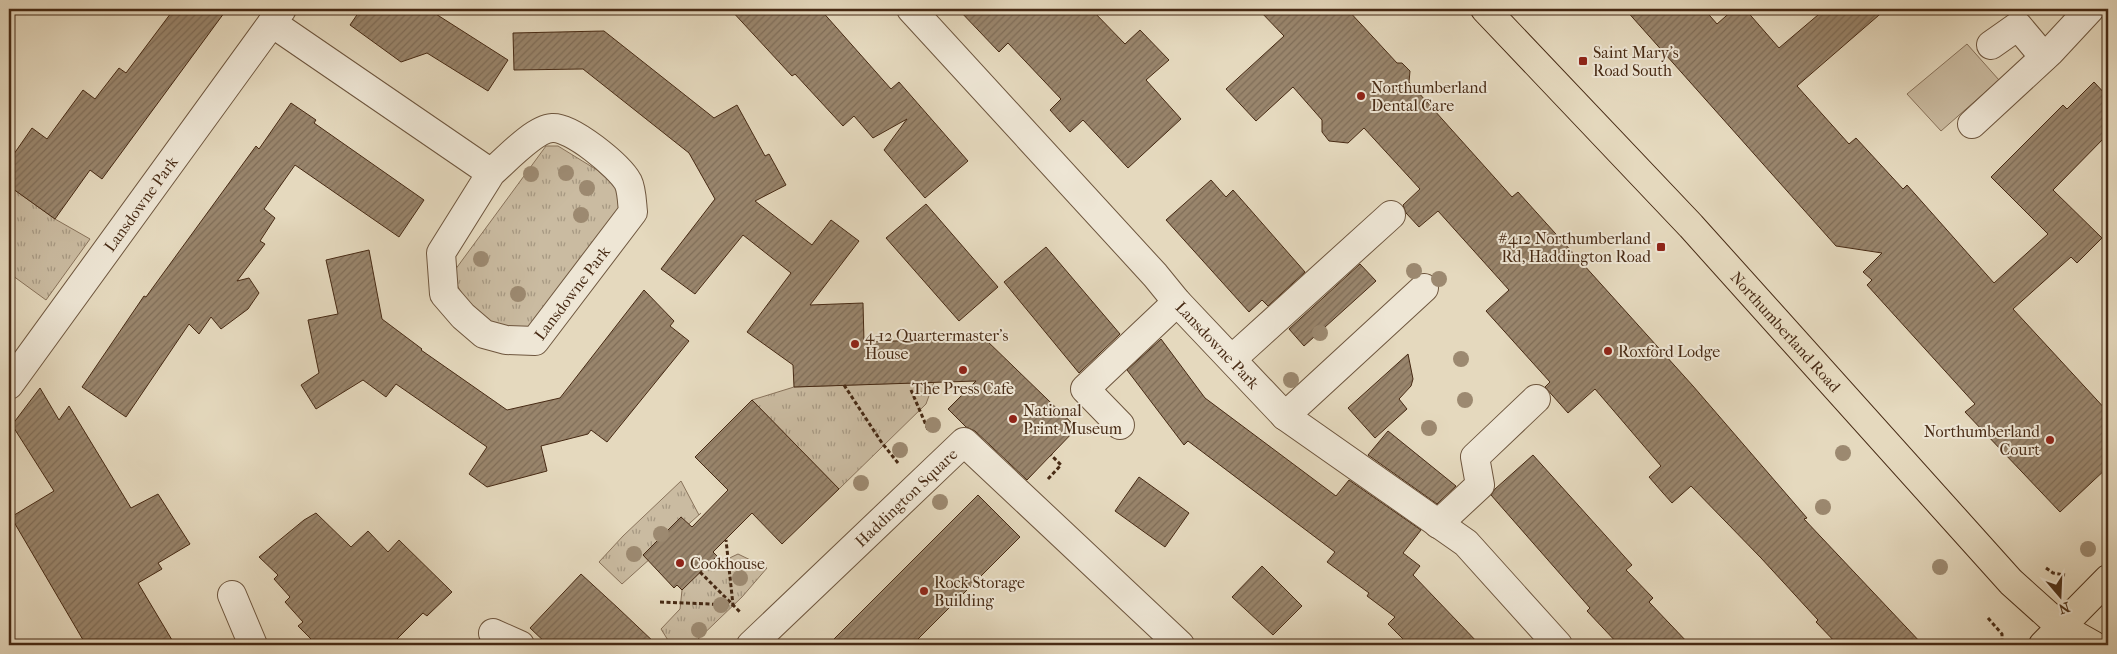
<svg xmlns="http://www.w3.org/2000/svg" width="2117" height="654" font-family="'IM FELL French Canon',serif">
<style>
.grass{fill:url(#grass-tufts);stroke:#88725a}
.pitch{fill:#cabba1;stroke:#88725a}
.building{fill:url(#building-hatch);stroke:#472a14}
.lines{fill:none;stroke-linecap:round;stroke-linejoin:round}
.minor-casing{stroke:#6e563e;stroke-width:30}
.major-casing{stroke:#472a14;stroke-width:30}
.path{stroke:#472a14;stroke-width:3;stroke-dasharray:4 2.5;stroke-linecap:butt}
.minor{stroke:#eee6d5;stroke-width:28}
.major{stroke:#e5d9be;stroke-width:28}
.tree{fill:#9c8970}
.poi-dot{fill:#8f2418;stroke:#eee6d5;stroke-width:2}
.labels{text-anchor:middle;stroke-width:4;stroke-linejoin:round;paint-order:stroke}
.poi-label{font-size:16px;fill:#472a14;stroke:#eee6d5;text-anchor:start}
.street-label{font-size:16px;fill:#472a14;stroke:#eee6d5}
</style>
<defs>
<pattern id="grass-tufts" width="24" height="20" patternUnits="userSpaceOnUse" patternTransform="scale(1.25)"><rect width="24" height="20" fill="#cabba1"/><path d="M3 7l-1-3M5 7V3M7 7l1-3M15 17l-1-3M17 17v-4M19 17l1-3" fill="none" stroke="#a69882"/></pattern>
<pattern id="building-hatch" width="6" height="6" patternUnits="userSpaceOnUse" patternTransform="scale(1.25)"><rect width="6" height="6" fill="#99856c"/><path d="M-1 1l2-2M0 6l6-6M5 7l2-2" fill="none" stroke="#7f6d58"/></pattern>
</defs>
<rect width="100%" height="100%" fill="#e5d9be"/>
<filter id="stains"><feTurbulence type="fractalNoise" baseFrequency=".004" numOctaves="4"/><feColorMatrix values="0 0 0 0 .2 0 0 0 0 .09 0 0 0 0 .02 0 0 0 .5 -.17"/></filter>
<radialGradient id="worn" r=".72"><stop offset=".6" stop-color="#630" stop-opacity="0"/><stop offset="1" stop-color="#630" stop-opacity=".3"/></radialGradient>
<!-- grass -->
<g class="grass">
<path d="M 546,146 L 558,146 L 597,170 L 616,187 L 625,211 L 534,330 L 488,326 L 471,308 L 452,277 L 455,270 Z"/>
<path d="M 9,186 L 55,219 L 90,239 L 46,300 L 9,273 Z"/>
<path d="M 934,382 L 926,404 L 839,489 L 752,400 L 794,387 Z"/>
<path d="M 681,481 L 699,515 L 701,513 L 622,584 L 599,562 L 623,536 Z"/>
<path d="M 738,554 L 767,568 L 742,597 L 692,645 L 671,645 L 661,629 L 680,609 L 682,590 L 700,572 Z"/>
</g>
<!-- pitch -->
<path class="pitch" d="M 1967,44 L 1999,80 L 1941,131 L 1907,94 Z"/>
<!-- building -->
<g class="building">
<path d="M 174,9 L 227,9 L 102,179 L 90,170 L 55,219 L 9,186 L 9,161 L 32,128 L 47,139 L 83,90 L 95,99 L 119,68 L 126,73 Z"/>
<path d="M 361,9 L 428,9 L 508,60 L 488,91 L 427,53 L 401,62 L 350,25 Z"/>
<path d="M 730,9 L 820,9 L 891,89 L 899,82 L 968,161 L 925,198 L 884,150 L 907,119 L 873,138 L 854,116 L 843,126 L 795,74 L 792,76 Z"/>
<path d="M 958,9 L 1091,9 L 1125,44 L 1140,30 L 1169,60 L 1146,80 L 1181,119 L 1128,168 L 1083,120 L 1070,132 L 1050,110 L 1061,99 L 1008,43 L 999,52 Z"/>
<path d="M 1258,9 L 1347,9 L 1397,63 L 1402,63 L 1410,71 L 1409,82 L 1451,129 L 1512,197 L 1518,192 L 1693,386 L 1807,518 L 1804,519 L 1923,645 L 1838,645 L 1816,622 L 1818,620 L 1761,558 L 1691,486 L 1672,503 L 1663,493 L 1649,477 L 1661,466 L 1595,389 L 1568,413 L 1545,387 L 1550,382 L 1486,311 L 1509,290 L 1438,211 L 1419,227 L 1406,213 L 1403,205 L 1420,189 L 1364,128 L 1348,143 L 1329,141 L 1322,132 L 1322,120 L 1293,87 L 1256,121 L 1226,89 L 1284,36 Z"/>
<path d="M 1625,9 L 1704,9 L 1717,24 L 1734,9 L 1745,9 L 1779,48 L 1825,9 L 1886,9 L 1797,86 L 1849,144 L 1856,138 L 1903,189 L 1907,185 L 1994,283 L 2048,234 L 1991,177 L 2063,105 L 2067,109 L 2094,82 L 2108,97 L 2108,134 L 2053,190 L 2102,238 L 2077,263 L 2071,257 L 2013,309 L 2108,412 L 2108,467 L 2060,512 L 1965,412 L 1975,404 L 1867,285 L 1872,280 L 1863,272 L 1882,253 L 1836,246 Z"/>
<path d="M 604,31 L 714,118 L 737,105 L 765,156 L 769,154 L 786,185 L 755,201 L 812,245 L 831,220 L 859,241 L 810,305 L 863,303 L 864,342 L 984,338 L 1077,428 L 1027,480 L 975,431 L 966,427 L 948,409 L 976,381 L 794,387 L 793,365 L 747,332 L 791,273 L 743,235 L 695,294 L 661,269 L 715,199 L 689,153 L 583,69 L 514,70 L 513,33 Z"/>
<path d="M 291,103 L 316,120 L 314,123 L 424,200 L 399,237 L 295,165 L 264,209 L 275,218 L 260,241 L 265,244 L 237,281 L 249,278 L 259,293 L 248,309 L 221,329 L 211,317 L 199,334 L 189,324 L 126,417 L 82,387 L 144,296 L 146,297 L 256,146 L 259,149 Z"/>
<path d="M 1211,180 L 1226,197 L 1233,190 L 1305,272 L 1268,306 L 1262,300 L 1249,312 L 1166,220 Z"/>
<path d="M 926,204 L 998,287 L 959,321 L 886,238 Z"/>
<path d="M 1046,247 L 1120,334 L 1079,373 L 1004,282 Z"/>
<path d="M 369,250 L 382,319 L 422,349 L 421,350 L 507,410 L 560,398 L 644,290 L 674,321 L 670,326 L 689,341 L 607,442 L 591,430 L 588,434 L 541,446 L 547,471 L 487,487 L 469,474 L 487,447 L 396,384 L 386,397 L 363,380 L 316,409 L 301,385 L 319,373 L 308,320 L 338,314 L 326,260 Z"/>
<path d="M 1360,264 L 1376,281 L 1304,346 L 1289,329 Z"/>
<path d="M 1161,339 L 1205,398 L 1336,496 L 1349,480 L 1421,530 L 1403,553 L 1420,566 L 1413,575 L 1480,645 L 1409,645 L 1388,624 L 1395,617 L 1367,596 L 1369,593 L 1327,562 L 1335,552 L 1188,441 L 1184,445 L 1127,370 Z"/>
<path d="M 1408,354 L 1413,379 L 1411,386 L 1399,399 L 1407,409 L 1375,438 L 1348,408 Z"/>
<path d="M 40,388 L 59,420 L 69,406 L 131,508 L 158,494 L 190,544 L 158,563 L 162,569 L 138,583 L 175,645 L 86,645 L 11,517 L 54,491 L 12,425 Z"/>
<path d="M 752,400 L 839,489 L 782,544 L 752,513 L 713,552 L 717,556 L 682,590 L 677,585 L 674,588 L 643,555 L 681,517 L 692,527 L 728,490 L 695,457 Z"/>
<path d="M 1388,431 L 1456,486 L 1437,504 L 1368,455 Z"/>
<path d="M 1533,455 L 1632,565 L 1626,570 L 1653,598 L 1649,602 L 1690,645 L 1619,645 L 1587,611 L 1590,608 L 1491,495 L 1495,489 Z"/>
<path d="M 1139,477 L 1189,513 L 1165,547 L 1115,511 Z"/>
<path d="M 978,495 L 1020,537 L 912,645 L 828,645 Z"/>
<path d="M 316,513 L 351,547 L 368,531 L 388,552 L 399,540 L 452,592 L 427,616 L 423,613 L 391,645 L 317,645 L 298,626 L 303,622 L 285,602 L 290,597 L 274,579 L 278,575 L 259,557 L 304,520 Z"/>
<path d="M 1262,566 L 1302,606 L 1273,635 L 1232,597 Z"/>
<path d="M 581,574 L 618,608 L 657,645 L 548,645 L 530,628 Z"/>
</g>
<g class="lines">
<!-- minor casing -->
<g class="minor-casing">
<g id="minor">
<path id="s1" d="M 911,9 L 1155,275 L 1177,302 L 1285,416 L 1466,543 L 1558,645"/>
<path id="s2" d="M 272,23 L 491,173 L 441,253 L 444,294 L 463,316 L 484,334 L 506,340 L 535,341 L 633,212 C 632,204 632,190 628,182 C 619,166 571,126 552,128 C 534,129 505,161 491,173"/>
<path d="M 1991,45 L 2018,26 L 2044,57"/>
<path d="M 1972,124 L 2050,52 L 2090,9"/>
<path d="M 1232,359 L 1391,215"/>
<path id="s3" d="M 9,385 L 282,9"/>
<path d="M 1285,416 L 1424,288"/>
<path d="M 1120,425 L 1085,389 L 1177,302"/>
<path d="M 1438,524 L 1480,485 L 1475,457 L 1536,399"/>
<path d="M 232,595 L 253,645"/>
<path d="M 493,633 L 520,645"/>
<path id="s4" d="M 751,645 L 964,442 L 1180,645"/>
</g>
</g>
<!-- major casing -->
<g class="major-casing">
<g id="major">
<path id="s5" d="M 1485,9 L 1691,226 L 2011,582 L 2061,627 L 2093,645"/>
<path d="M 2043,645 L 2108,579"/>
</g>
</g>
<!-- path -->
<g class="path">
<path d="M 844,385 L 882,443 L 898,463"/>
<path d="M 911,390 L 929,432"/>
<path d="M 1048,479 L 1061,465 L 1051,455"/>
<path d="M 2046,568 L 2053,573 L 2065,575"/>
<path d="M 700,572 L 741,613"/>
<path d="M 660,602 L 733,605 L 726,540"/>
<path d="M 1988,618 L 2002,634 L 2002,645"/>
</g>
<!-- minor -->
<use href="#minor" class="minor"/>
<!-- major -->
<use href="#major" class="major"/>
</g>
<!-- trees -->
<g class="tree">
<circle cx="566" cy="173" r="8"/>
<circle cx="531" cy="174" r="8"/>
<circle cx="587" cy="188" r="8"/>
<circle cx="581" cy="215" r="8"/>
<circle cx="481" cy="259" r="8"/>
<circle cx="1414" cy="271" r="8"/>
<circle cx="1439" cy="279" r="8"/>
<circle cx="518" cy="294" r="8"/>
<circle cx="1320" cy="333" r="8"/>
<circle cx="1461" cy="359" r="8"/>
<circle cx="1291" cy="380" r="8"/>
<circle cx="1465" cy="400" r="8"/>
<circle cx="933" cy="425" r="8"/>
<circle cx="1429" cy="428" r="8"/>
<circle cx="900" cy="450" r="8"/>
<circle cx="1843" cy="453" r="8"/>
<circle cx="861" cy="483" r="8"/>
<circle cx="940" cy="502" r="8"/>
<circle cx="1823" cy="507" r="8"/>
<circle cx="661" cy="534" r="8"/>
<circle cx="2088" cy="549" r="8"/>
<circle cx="634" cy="554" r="8"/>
<circle cx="1940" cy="567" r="8"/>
<circle cx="740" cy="578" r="8"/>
<circle cx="721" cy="605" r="8"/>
<circle cx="699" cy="630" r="8"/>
</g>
<!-- markers -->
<g class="poi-dot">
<rect x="1578" y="56" width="10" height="10" rx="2.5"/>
<circle cx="1361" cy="96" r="5"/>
<rect x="1656" y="242" width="10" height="10" rx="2.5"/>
<circle cx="855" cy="344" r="5"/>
<circle cx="1608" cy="351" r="5"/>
<circle cx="963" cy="370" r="5"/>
<circle cx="1013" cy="419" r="5"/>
<circle cx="2050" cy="440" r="5"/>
<circle cx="680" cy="563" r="5"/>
<circle cx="924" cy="591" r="5"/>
</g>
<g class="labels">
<!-- poi labels -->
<g class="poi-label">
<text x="1593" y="58">Saint Mary's<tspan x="1593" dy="18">Road South</tspan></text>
<text x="1371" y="93">Northumberland<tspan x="1371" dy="18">Dental Care</tspan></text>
<text x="1651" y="244" text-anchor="end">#412 Northumberland<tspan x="1651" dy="18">Rd, Haddington Road</tspan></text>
<text x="865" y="341">4-12 Quartermaster's<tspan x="865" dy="18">House</tspan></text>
<text x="1618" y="357">Roxford Lodge</text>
<text x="963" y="394" text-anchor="middle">The Press Cafe</text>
<text x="1023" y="416">National<tspan x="1023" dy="18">Print Museum</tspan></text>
<text x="2040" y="437" text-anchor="end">Northumberland<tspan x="2040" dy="18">Court</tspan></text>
<text x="690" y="569">Cookhouse</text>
<text x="934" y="588">Rock Storage<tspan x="934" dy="18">Building</tspan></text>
</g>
<!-- street labels -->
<g class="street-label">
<text dy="6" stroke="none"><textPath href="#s3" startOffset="224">Lansdowne Park</textPath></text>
<text dy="6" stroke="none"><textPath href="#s2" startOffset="570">Lansdowne Park</textPath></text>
<text dy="6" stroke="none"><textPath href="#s5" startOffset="441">Northumberland Road</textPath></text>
<text dy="6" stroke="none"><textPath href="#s1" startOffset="455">Lansdowne Park</textPath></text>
<text dy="6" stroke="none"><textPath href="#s4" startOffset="214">Haddington Square</textPath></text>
</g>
</g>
<!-- margin -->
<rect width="2117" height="654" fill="none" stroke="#e5d9be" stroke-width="30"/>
<rect x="10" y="10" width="2097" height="634" fill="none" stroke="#472a14" stroke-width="2.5"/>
<rect x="15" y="15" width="2087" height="624" fill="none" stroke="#472a14"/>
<!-- north arrow -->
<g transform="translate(2060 596) rotate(161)" stroke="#eee6d5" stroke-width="4" paint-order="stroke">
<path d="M0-4L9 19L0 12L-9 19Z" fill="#472a14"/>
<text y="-8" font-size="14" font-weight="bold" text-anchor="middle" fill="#472a14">N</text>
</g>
<rect width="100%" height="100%" filter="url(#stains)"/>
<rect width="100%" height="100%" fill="url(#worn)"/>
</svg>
